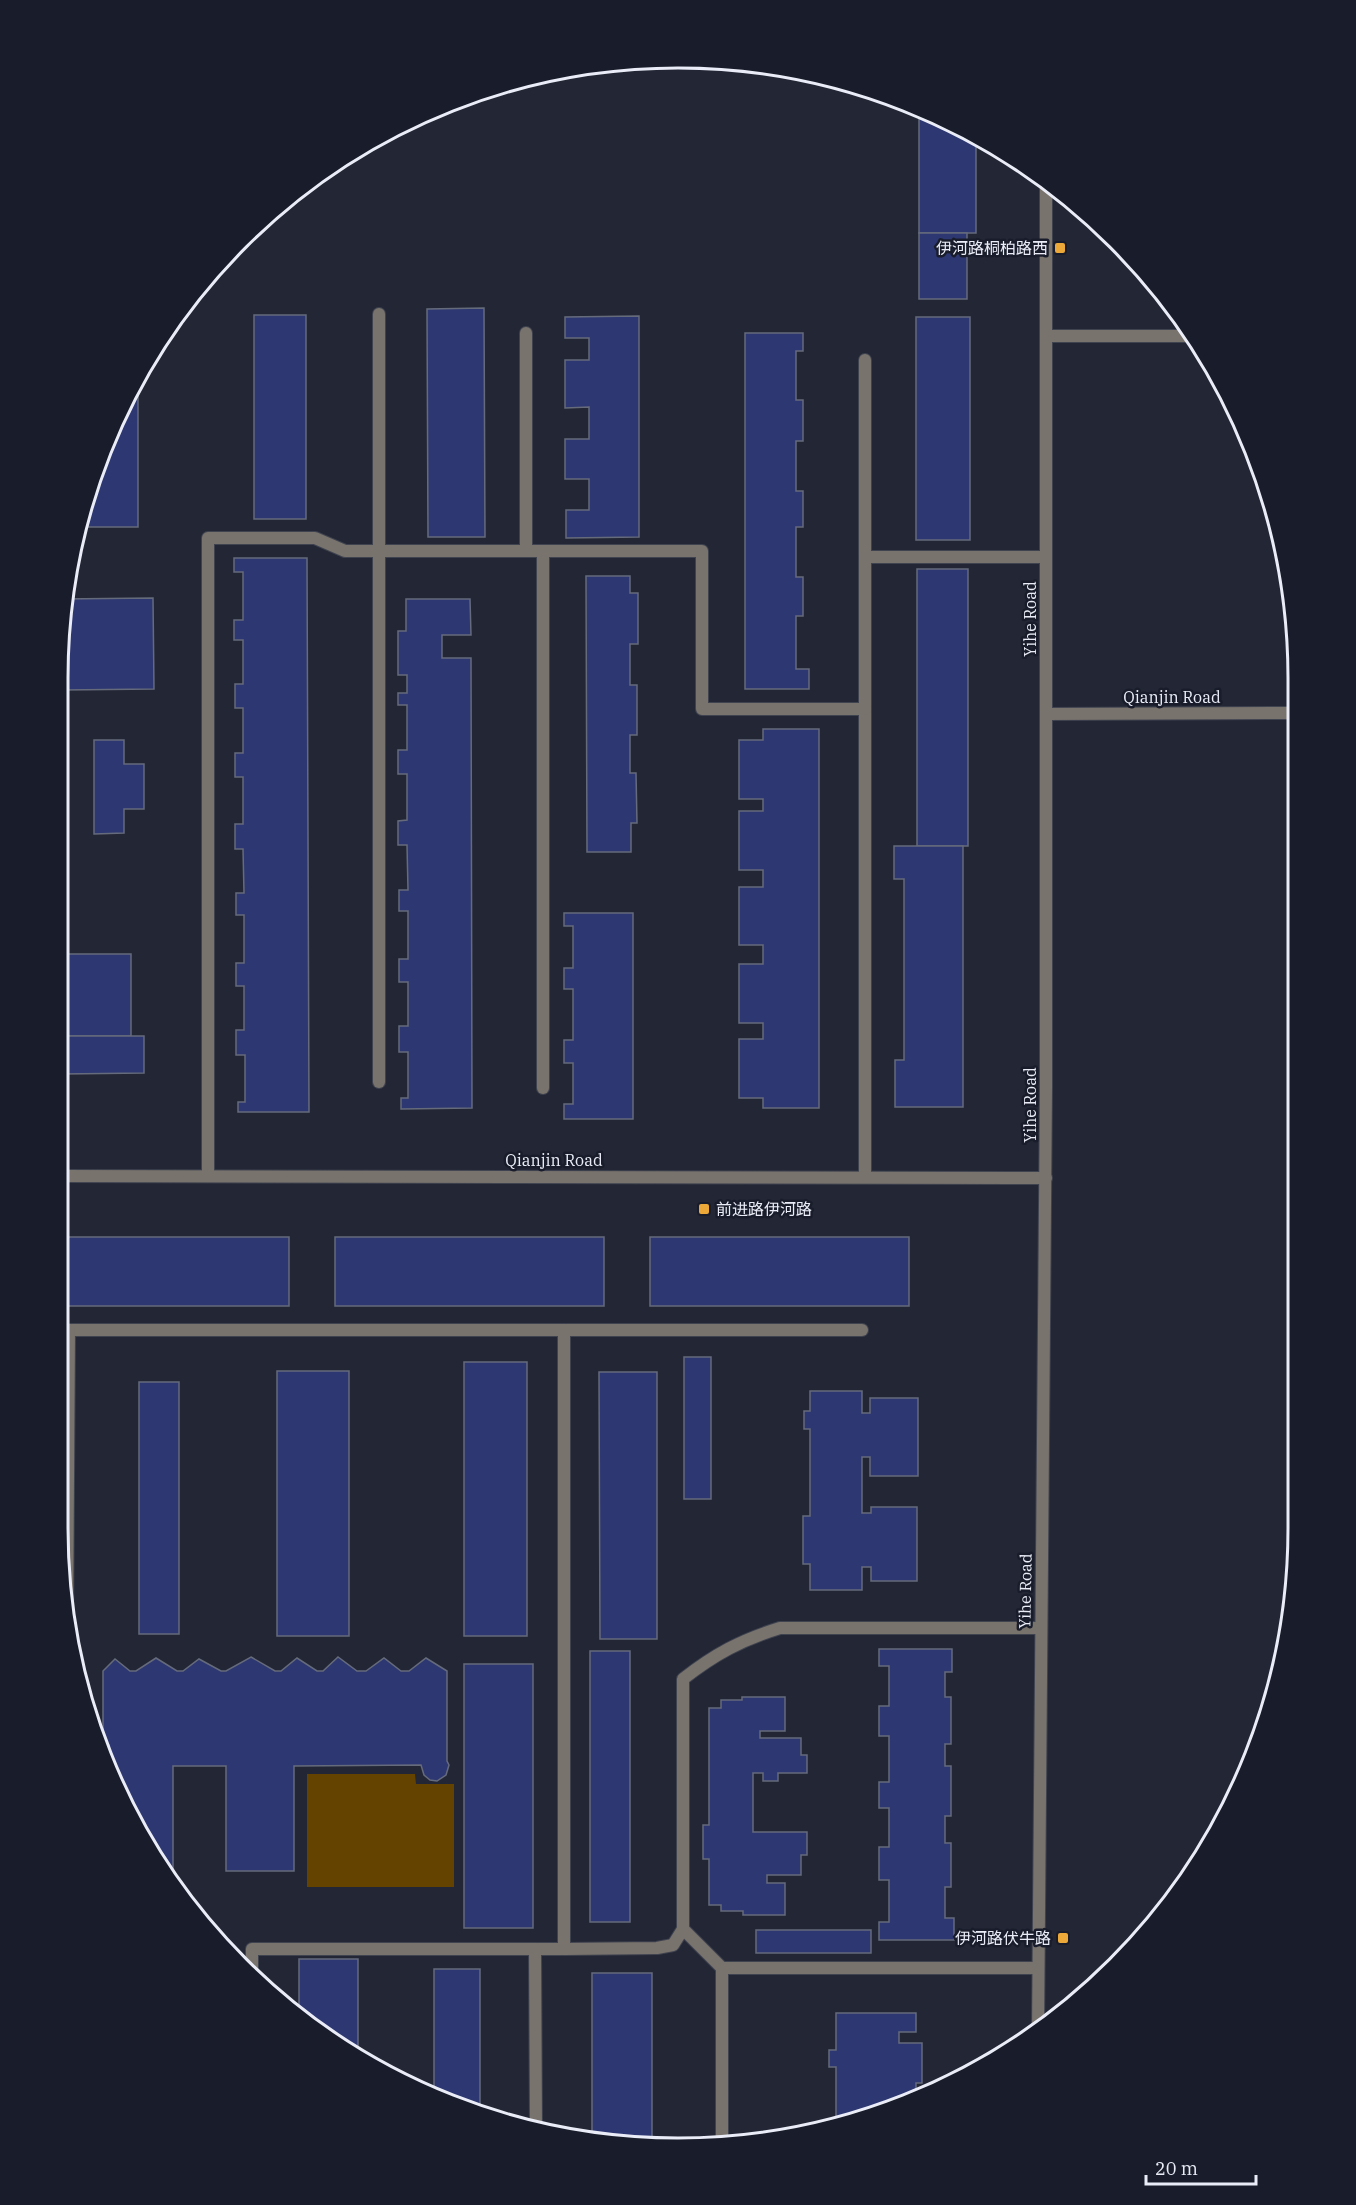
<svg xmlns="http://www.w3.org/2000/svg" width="1356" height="2205" font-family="'IBM Plex Serif','Noto Sans SC',serif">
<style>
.garden{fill:#644200}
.building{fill:#2d3771;stroke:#666b7c;stroke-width:1.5}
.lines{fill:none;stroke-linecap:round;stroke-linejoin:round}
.service-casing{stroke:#3f4350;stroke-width:14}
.minor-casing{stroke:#3f4350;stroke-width:14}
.tertiary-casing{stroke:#3f4350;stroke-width:14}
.service{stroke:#79736d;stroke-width:12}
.minor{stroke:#79736d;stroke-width:12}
.tertiary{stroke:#79736d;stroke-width:12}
.poi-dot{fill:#eca93a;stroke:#191d2b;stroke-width:2}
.labels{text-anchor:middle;stroke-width:5;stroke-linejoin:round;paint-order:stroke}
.poi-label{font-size:16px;fill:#eaedf7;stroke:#191d2b;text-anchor:end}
.street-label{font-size:16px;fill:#eaedf7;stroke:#191d2b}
.rim{fill:none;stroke:#eaedf7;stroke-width:3}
</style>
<rect width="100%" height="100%" fill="#232735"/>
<!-- garden -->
<path class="garden" d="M 307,1774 L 415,1774 L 416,1784 L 454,1784 L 454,1887 L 307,1887 Z"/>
<!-- building -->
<g class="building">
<path d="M 919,108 L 952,121 L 976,136 L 976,233 L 919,233 Z"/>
<rect x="919" y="233" width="48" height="66"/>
<path d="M 484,308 L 485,537 L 428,537 L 427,309 Z"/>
<rect x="254" y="315" width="52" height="204"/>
<path d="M 639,316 L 639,537 L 566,538 L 566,510 L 589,510 L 589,479 L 565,479 L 565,439 L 589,439 L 589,407 L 565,408 L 565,360 L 589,360 L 589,338 L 565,338 L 565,317 Z"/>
<rect x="916" y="317" width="54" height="223"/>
<path d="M 745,333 L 803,333 L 803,351 L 796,351 L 796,400 L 803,400 L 803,441 L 796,441 L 796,491 L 803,491 L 803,527 L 796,527 L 796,577 L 803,577 L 803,616 L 796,616 L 796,669 L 809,669 L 809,689 L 745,689 Z"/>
<path d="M 138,383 L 138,527 L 81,527 L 104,441 Z"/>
<path d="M 234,558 L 307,558 L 309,1112 L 238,1112 L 238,1102 L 245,1102 L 245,1055 L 236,1055 L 236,1030 L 244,1030 L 244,986 L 236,986 L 236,963 L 244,963 L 244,915 L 236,915 L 236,893 L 244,893 L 243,849 L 235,849 L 235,824 L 243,824 L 243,777 L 235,777 L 235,753 L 243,753 L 243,708 L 235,708 L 235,684 L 243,684 L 243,640 L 234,640 L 234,620 L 243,620 L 243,572 L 234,572 Z"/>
<rect x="917" y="569" width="51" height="277"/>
<path d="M 586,576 L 630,576 L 630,593 L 638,593 L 638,644 L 630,644 L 630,685 L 637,685 L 637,735 L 630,735 L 630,773 L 636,773 L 637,823 L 631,823 L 631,852 L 587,852 Z"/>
<path d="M 153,598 L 154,689 L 62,690 L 62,599 Z"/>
<path d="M 406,599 L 470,599 L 471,635 L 442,635 L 442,658 L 471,658 L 472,1108 L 401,1109 L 401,1098 L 408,1098 L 408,1052 L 399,1052 L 399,1026 L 408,1026 L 408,982 L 399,982 L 399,959 L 408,959 L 408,911 L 399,911 L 399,890 L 408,890 L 407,845 L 398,845 L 398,821 L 407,820 L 407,774 L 398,774 L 398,750 L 407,750 L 407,705 L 398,705 L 398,693 L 407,693 L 407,675 L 398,675 L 398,631 L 406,631 Z"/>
<path d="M 763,729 L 819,729 L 819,1108 L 763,1108 L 763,1098 L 739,1098 L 739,1039 L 763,1039 L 763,1023 L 739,1023 L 739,964 L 763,964 L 763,945 L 739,945 L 739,887 L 763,887 L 763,870 L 739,870 L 739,811 L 763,811 L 763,799 L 739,799 L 739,740 L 763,740 Z"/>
<path d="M 94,740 L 124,740 L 124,764 L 144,764 L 144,809 L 124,809 L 124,833 L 94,834 Z"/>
<path d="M 894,846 L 963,846 L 963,1107 L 895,1107 L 895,1060 L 904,1060 L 904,879 L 894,879 Z"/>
<path d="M 564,913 L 633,913 L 633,1119 L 564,1119 L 564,1104 L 573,1104 L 573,1063 L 564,1063 L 564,1040 L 573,1040 L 573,989 L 564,989 L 564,968 L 573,968 L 573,926 L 564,926 Z"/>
<rect x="62" y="954" width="69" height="82"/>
<path d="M 62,1036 L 144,1036 L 144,1073 L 62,1074 Z"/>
<rect x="62" y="1237" width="227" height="69"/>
<rect x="335" y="1237" width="269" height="69"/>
<rect x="650" y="1237" width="259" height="69"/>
<rect x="684" y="1357" width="27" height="142"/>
<rect x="464" y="1362" width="63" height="274"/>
<rect x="277" y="1371" width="72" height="265"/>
<path d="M 599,1372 L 657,1372 L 657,1639 L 600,1639 Z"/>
<rect x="139" y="1382" width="40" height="252"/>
<path d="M 810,1391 L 862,1391 L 862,1413 L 870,1413 L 870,1398 L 918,1398 L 918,1476 L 870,1476 L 870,1457 L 862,1457 L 862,1513 L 871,1513 L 871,1507 L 917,1507 L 917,1581 L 871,1581 L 871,1567 L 862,1567 L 862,1590 L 810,1590 L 810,1564 L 803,1564 L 803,1516 L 810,1516 L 810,1429 L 804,1429 L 804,1411 L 810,1411 Z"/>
<path d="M 879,1649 L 952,1649 L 952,1672 L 945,1672 L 945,1697 L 951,1697 L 951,1744 L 945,1744 L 945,1766 L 951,1766 L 951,1816 L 945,1816 L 945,1843 L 951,1843 L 951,1887 L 945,1887 L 945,1918 L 954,1918 L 954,1940 L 879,1940 L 879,1922 L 889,1922 L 889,1880 L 879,1880 L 879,1847 L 889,1847 L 889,1808 L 879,1808 L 879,1782 L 889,1782 L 889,1736 L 879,1736 L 879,1706 L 889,1706 L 889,1666 L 879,1666 Z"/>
<rect x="590" y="1651" width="40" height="271"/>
<path d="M 251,1657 L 275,1671 L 281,1671 L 297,1658 L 317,1671 L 323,1671 L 338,1657 L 357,1671 L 366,1671 L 384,1658 L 401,1671 L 409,1671 L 426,1658 L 447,1671 L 447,1761 L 449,1765 L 446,1775 L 437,1781 L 430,1780 L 424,1775 L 421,1765 L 294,1766 L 294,1871 L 226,1871 L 226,1766 L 173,1766 L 173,1885 L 121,1802 L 109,1773 L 109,1745 L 103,1745 L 103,1671 L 115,1659 L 130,1671 L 136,1671 L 156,1658 L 177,1671 L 183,1671 L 199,1659 L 221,1671 L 226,1671 Z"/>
<rect x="464" y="1664" width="69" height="264"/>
<path d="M 742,1697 L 785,1697 L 785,1731 L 760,1731 L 760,1738 L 801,1738 L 801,1755 L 807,1755 L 807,1773 L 778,1773 L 778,1781 L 763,1781 L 763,1773 L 753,1773 L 753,1832 L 807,1832 L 807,1855 L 801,1855 L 801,1875 L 767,1875 L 767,1883 L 785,1883 L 785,1915 L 743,1915 L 743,1911 L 721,1911 L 721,1905 L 709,1905 L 709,1859 L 703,1859 L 703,1825 L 709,1825 L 709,1708 L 721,1708 L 721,1700 L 742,1700 Z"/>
<rect x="756" y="1930" width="115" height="23"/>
<path d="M 299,1959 L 358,1959 L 358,2056 L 333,2043 L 299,2016 Z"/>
<path d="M 434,1969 L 480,1969 L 480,2115 L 434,2093 Z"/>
<path d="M 592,1973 L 652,1973 L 652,2145 L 592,2140 Z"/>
<path d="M 836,2013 L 916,2013 L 916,2032 L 899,2032 L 899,2043 L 922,2043 L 922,2083 L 916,2083 L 916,2096 L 877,2115 L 836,2125 L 836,2067 L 829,2067 L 829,2050 L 836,2050 Z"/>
</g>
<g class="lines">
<!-- service casing -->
<g class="service-casing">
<g id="service">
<path d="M 379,314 L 379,1082"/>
<path d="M 526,333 L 526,551"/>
<path d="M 1046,336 L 1193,336"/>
<path d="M 865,360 L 865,1177"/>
<path d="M 543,551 L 543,1088"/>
<path d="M 865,557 L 1046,557"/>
<path d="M 208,1176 L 208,538 L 315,538 L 345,551 L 702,551 L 702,709 L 865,709"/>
<path d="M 62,1330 L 862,1330"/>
<path d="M 67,1627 L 69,1330"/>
<path d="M 683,1929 L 722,1968 L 1038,1968"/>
<path d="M 535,1949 L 564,1949 L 564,1330"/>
<path d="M 564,1949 L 657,1948 L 673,1945 L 683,1929 L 683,1679 C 715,1654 741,1640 780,1628 L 1041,1628"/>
<path d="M 722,1968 L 722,2145"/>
<path d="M 252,1977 L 252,1949 L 535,1949 L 536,2130"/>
</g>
</g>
<!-- minor casing -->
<g class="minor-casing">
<g id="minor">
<path d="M 1046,714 L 1297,713"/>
<path d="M 62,1176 L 1046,1178"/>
</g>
</g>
<!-- tertiary casing -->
<g class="tertiary-casing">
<path id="tertiary" d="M 1038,2031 L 1046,1087 L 1046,179"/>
</g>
<!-- service -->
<use href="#service" class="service"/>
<!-- minor -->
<use href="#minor" class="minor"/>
<!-- tertiary -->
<use href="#tertiary" class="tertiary"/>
</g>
<!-- markers -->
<g class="poi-dot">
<rect x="1054" y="242" width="12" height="12" rx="3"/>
<rect x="698" y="1203" width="12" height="12" rx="3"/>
<rect x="1057" y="1932" width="12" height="12" rx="3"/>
</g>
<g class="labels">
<!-- poi labels -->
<g class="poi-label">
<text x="1048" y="254">伊河路桐柏路西</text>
<text x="716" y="1215" text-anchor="start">前进路伊河路</text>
<text x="1051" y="1944">伊河路伏牛路</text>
</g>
<!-- street labels -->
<g class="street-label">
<text transform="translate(1030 619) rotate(-90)" y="6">Yihe Road</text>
<text x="1172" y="703">Qianjin Road</text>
<text transform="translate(1030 1105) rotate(-90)" y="6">Yihe Road</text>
<text x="554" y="1166">Qianjin Road</text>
<text transform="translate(1025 1591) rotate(-89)" y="6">Yihe Road</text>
</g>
</g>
<!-- crop -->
<path d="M0 0H1356V2205H0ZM678 68H678A610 610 0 0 1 1288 678V1528A610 610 0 0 1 678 2138H678A610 610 0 0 1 68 1528V678A610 610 0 0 1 678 68Z" fill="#191d2b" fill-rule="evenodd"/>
<path class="rim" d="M678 68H678A610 610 0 0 1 1288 678V1528A610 610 0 0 1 678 2138H678A610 610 0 0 1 68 1528V678A610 610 0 0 1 678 68Z"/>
<!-- scale -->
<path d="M1146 2175v9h110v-9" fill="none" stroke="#eaedf7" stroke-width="3"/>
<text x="1155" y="2175" font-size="18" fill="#eaedf7" stroke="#191d2b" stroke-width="4.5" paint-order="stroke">20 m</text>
</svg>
